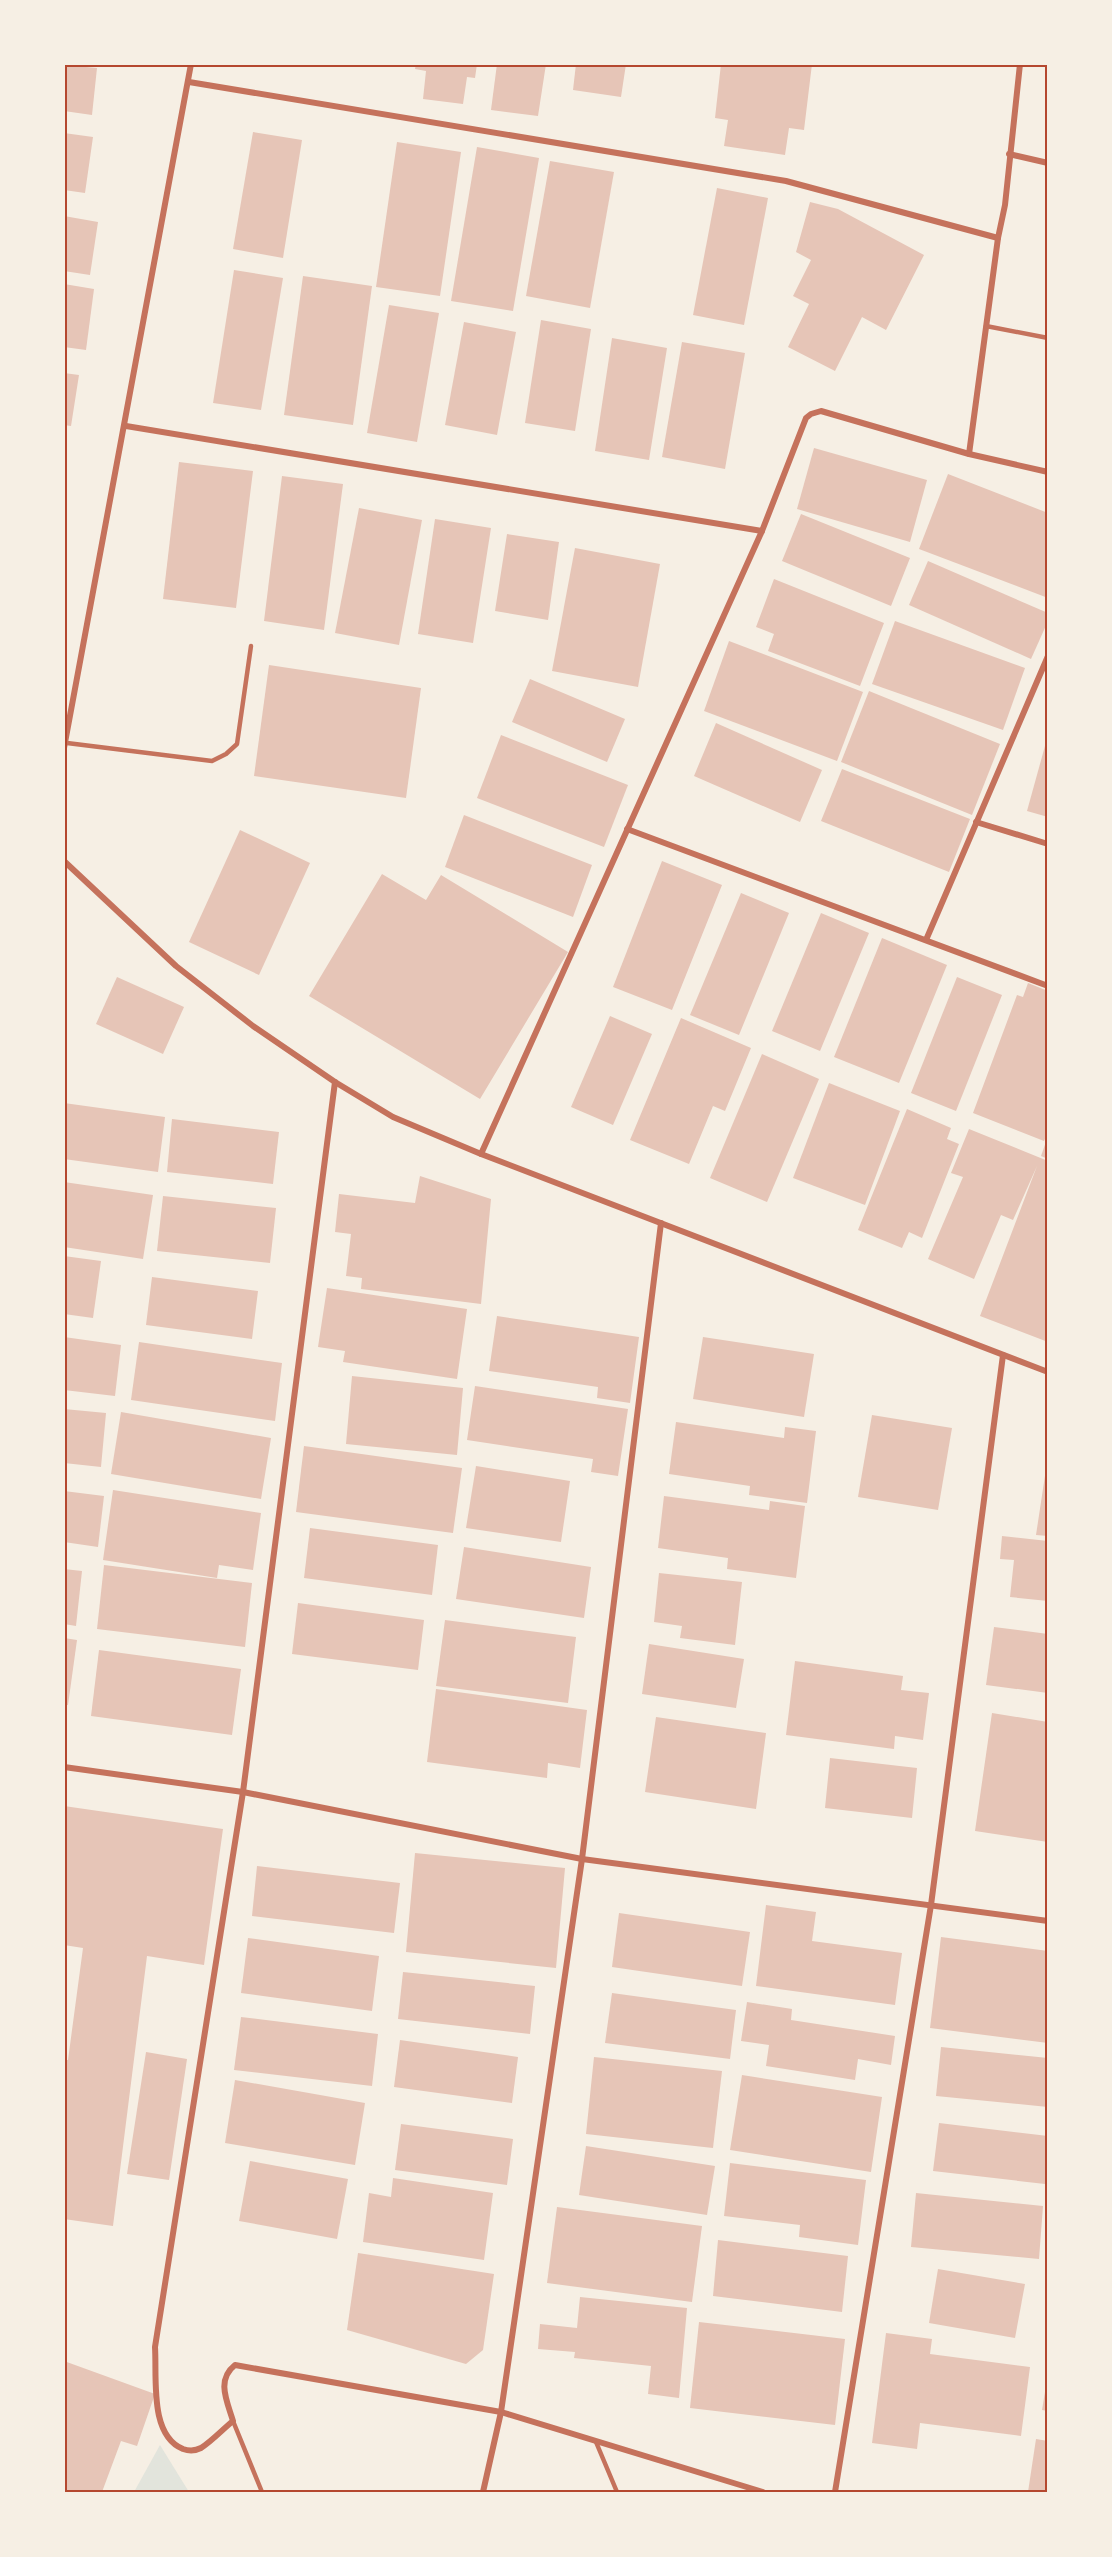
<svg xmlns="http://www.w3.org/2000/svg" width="1112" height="2557" font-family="Jost,sans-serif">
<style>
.green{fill:#e2e4dc}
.building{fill:#e6c5b7}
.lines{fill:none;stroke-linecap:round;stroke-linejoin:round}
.service{stroke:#c5725c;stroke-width:4.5}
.minor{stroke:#c5725c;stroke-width:6}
.neatline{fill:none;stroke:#b5482f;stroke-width:2}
</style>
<rect width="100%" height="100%" fill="#f6efe4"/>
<!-- green -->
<path class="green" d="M 160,2445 L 189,2492 L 134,2492 Z"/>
<!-- building -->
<g class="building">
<path d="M 416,64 L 477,64 L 475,78 L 467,77 L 463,104 L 423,99 L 426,71 L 415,69 Z"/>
<path d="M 497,64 L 546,64 L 538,116 L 491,110 Z"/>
<path d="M 576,64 L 626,64 L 621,97 L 573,90 Z"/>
<path d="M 721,64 L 812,64 L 804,130 L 789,128 L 785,155 L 724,146 L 728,120 L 715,118 Z"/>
<path d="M 64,65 L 97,68 L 92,115 L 64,111 Z"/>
<path d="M 253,132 L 302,140 L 283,258 L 233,249 Z"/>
<path d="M 64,133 L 93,137 L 85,193 L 64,190 Z"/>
<path d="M 397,142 L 461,152 L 440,296 L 376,287 Z"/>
<path d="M 477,147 L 539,158 L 513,311 L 451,301 Z"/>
<path d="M 550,161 L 614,172 L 590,308 L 526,296 Z"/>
<path d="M 717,188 L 768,198 L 744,325 L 693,315 Z"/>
<path d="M 810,202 L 838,209 L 924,255 L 886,330 L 862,317 L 835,371 L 788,347 L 809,304 L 793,296 L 811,260 L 796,252 Z"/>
<path d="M 64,216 L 98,222 L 90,275 L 64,271 Z"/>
<path d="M 234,270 L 283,278 L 261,410 L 213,403 Z"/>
<path d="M 303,276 L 372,286 L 353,425 L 284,415 Z"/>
<path d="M 64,284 L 94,289 L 86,350 L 64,347 Z"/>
<path d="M 389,305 L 439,313 L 417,442 L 367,433 Z"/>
<path d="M 541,320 L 591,329 L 575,431 L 525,423 Z"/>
<path d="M 464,322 L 516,332 L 497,435 L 445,425 Z"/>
<path d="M 612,338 L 667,348 L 649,460 L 595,451 Z"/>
<path d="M 682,342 L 745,353 L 725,469 L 662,457 Z"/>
<path d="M 64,373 L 79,375 L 71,426 L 64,425 Z"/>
<path d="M 814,448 L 927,480 L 910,542 L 797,509 Z"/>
<path d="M 179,462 L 253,471 L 236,608 L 163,599 Z"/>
<path d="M 948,474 L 1048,513 L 1048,598 L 919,549 Z"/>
<path d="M 282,476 L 343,484 L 324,630 L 264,621 Z"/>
<path d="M 359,508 L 422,520 L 399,645 L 335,633 Z"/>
<path d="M 801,514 L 910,558 L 891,606 L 782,561 Z"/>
<path d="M 435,519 L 491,528 L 473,643 L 418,634 Z"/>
<path d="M 507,534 L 559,542 L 548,620 L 495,611 Z"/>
<path d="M 575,548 L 660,564 L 638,687 L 552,671 Z"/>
<path d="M 928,561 L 1048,613 L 1048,621 L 1031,659 L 909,605 Z"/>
<path d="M 774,579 L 884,623 L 860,686 L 768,651 L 774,634 L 756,627 Z"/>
<path d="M 895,621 L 1025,668 L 1003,730 L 872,684 Z"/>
<path d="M 729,641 L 863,692 L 837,761 L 704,711 Z"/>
<path d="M 269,665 L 421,688 L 406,798 L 254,776 Z"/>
<path d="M 530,679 L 625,719 L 607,762 L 512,722 Z"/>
<path d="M 869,691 L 1000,744 L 972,815 L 841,762 Z"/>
<path d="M 716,723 L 822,770 L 800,822 L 694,776 Z"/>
<path d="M 501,735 L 628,785 L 604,847 L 477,798 Z"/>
<path d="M 1048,735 L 1048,817 L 1027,811 Z"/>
<path d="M 842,769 L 970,819 L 949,872 L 821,821 Z"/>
<path d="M 464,815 L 592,865 L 573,917 L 445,867 Z"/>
<path d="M 240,830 L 310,863 L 259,975 L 189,942 Z"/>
<path d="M 662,861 L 722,885 L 672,1010 L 613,987 Z"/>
<path d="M 382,874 L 426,900 L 441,875 L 568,952 L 480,1099 L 309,996 Z"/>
<path d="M 741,893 L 789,913 L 739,1035 L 690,1015 Z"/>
<path d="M 821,913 L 869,933 L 820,1051 L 772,1031 Z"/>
<path d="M 882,938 L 947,965 L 899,1083 L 834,1057 Z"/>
<path d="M 117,977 L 184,1007 L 163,1054 L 96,1024 Z"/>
<path d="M 957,977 L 1002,995 L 956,1111 L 911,1093 Z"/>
<path d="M 1028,983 L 1048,991 L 1048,1133 L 1044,1141 L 973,1113 L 1017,995 L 1023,997 Z"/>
<path d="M 610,1016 L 652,1034 L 613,1125 L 571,1107 Z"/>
<path d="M 681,1018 L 751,1048 L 725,1111 L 713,1106 L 689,1164 L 630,1140 Z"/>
<path d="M 762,1054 L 819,1079 L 767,1202 L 710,1178 Z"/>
<path d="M 829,1083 L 900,1111 L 865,1205 L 793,1178 Z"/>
<path d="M 64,1103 L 165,1117 L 158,1172 L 64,1159 Z"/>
<path d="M 907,1109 L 951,1128 L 947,1139 L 959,1144 L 922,1238 L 909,1232 L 902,1248 L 858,1230 Z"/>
<path d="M 172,1119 L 279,1132 L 273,1184 L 167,1172 Z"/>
<path d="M 969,1129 L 1048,1161 L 1048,1342 L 980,1316 L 1037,1166 L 1013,1220 L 1001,1215 L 974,1279 L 928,1259 L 963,1177 L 951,1173 Z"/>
<path d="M 1047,1139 L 1048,1139 L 1048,1159 L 1041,1156 Z"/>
<path d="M 420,1176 L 491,1199 L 481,1304 L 361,1289 L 362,1278 L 346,1276 L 351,1234 L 335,1232 L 339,1194 L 415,1203 Z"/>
<path d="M 64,1182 L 153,1195 L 143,1259 L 64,1247 Z"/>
<path d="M 163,1196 L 276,1208 L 270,1263 L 157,1251 Z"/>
<path d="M 64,1256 L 101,1261 L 93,1318 L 64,1314 Z"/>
<path d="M 152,1277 L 258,1291 L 252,1339 L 146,1325 Z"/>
<path d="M 327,1288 L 467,1309 L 457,1379 L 343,1362 L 345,1351 L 318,1347 Z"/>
<path d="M 497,1316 L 639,1337 L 630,1403 L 597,1398 L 598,1387 L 489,1371 Z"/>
<path d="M 64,1337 L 121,1345 L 115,1396 L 64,1390 Z"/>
<path d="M 703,1337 L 814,1354 L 804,1417 L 693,1399 Z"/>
<path d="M 139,1342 L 282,1363 L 275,1421 L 131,1400 Z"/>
<path d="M 352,1376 L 463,1388 L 457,1455 L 346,1444 Z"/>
<path d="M 475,1386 L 628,1409 L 618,1476 L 591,1472 L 593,1459 L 467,1440 Z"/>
<path d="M 64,1409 L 106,1413 L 101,1467 L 64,1463 Z"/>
<path d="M 121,1412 L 271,1438 L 261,1499 L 111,1474 Z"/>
<path d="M 872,1415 L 952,1428 L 938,1510 L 858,1497 Z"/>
<path d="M 676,1422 L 784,1438 L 785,1427 L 816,1431 L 807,1503 L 749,1495 L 750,1486 L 669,1474 Z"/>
<path d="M 304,1446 L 462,1468 L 453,1533 L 296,1512 Z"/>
<path d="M 476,1466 L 570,1481 L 561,1542 L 466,1528 Z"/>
<path d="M 1046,1469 L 1048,1469 L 1048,1536 L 1036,1535 Z"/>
<path d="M 113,1490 L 261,1513 L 253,1570 L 219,1565 L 217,1578 L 103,1560 Z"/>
<path d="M 64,1491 L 104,1496 L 98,1547 L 64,1542 Z"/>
<path d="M 664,1496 L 769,1510 L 770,1501 L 805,1506 L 796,1578 L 727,1569 L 728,1558 L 658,1548 Z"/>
<path d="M 310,1528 L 438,1545 L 432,1595 L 304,1578 Z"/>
<path d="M 1002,1536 L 1048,1541 L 1048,1601 L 1010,1597 L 1014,1560 L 1000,1559 Z"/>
<path d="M 464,1547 L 591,1567 L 584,1618 L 456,1599 Z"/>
<path d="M 104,1565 L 252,1583 L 245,1647 L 97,1629 Z"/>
<path d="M 64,1569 L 82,1571 L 76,1626 L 64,1624 Z"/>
<path d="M 659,1573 L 742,1582 L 735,1645 L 680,1638 L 682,1626 L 654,1622 Z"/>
<path d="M 298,1603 L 424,1620 L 418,1670 L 292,1654 Z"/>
<path d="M 445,1620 L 576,1637 L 568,1703 L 436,1686 Z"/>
<path d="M 994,1627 L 1048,1634 L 1048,1693 L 986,1685 Z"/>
<path d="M 64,1638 L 77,1640 L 68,1705 L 64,1705 Z"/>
<path d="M 649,1644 L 744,1659 L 736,1708 L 642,1694 Z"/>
<path d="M 99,1650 L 241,1669 L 232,1735 L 91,1716 Z"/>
<path d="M 795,1661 L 903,1676 L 901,1690 L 929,1693 L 923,1740 L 895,1736 L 894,1749 L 786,1735 Z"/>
<path d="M 436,1689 L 587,1710 L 580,1768 L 548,1763 L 547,1778 L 427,1762 Z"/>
<path d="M 992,1713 L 1048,1722 L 1048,1842 L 975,1831 Z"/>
<path d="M 656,1717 L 766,1733 L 756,1809 L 645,1792 Z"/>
<path d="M 830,1758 L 917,1768 L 912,1818 L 825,1808 Z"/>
<path d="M 64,1806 L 223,1829 L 204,1965 L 147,1956 L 113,2226 L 64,2219 L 64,2060 L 68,2060 L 83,1948 L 64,1945 Z"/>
<path d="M 415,1853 L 565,1868 L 556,1968 L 406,1952 Z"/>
<path d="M 257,1866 L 400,1883 L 394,1933 L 252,1916 Z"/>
<path d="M 766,1905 L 816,1912 L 812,1941 L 902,1953 L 895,2005 L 756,1986 Z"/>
<path d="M 619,1913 L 750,1932 L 742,1986 L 612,1967 Z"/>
<path d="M 941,1937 L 1048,1951 L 1048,2043 L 930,2028 Z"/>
<path d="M 248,1938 L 379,1956 L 372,2011 L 241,1993 Z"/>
<path d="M 403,1972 L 535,1986 L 530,2034 L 398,2019 Z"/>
<path d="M 612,1993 L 736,2010 L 730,2059 L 605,2043 Z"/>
<path d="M 747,2002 L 792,2009 L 791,2020 L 895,2036 L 891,2065 L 858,2059 L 855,2080 L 766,2066 L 769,2045 L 741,2041 Z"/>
<path d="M 241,2017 L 378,2034 L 372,2086 L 234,2070 Z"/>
<path d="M 400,2040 L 518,2057 L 512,2103 L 394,2087 Z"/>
<path d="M 941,2047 L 1048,2058 L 1048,2107 L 936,2096 Z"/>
<path d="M 146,2052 L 187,2059 L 169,2180 L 127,2174 Z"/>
<path d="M 594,2057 L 722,2071 L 713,2148 L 586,2134 Z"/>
<path d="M 742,2075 L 882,2097 L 871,2172 L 730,2150 Z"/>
<path d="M 235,2080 L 365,2103 L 355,2165 L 225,2143 Z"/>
<path d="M 939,2123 L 1048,2136 L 1045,2184 L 933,2171 Z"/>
<path d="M 401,2124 L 513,2139 L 507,2185 L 395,2170 Z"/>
<path d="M 586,2146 L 715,2166 L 707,2215 L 579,2195 Z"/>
<path d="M 250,2161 L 348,2179 L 337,2239 L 239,2221 Z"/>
<path d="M 730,2163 L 866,2180 L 858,2245 L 799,2237 L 800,2225 L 724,2216 Z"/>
<path d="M 393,2178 L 493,2193 L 484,2260 L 363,2242 L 369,2193 L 391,2197 Z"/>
<path d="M 916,2193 L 1043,2206 L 1039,2259 L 911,2247 Z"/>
<path d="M 557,2207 L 702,2226 L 692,2302 L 547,2283 Z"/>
<path d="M 718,2240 L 848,2256 L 842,2312 L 713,2296 Z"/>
<path d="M 358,2253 L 494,2274 L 483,2350 L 466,2364 L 347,2330 Z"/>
<path d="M 938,2269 L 1025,2284 L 1015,2338 L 929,2323 Z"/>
<path d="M 580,2297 L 687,2308 L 679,2398 L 648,2394 L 651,2366 L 574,2358 L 575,2352 L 538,2349 L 540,2324 L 577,2328 Z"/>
<path d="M 699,2322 L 845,2339 L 835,2425 L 690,2408 Z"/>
<path d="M 886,2333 L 932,2339 L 930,2354 L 1030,2367 L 1021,2436 L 920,2423 L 917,2449 L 872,2443 Z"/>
<path d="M 64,2361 L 155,2394 L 137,2446 L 121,2441 L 102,2492 L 64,2492 Z"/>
<path d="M 1046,2386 L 1048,2386 L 1048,2411 L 1042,2410 Z"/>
<path d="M 1036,2439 L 1048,2441 L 1048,2492 L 1028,2492 Z"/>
</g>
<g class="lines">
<!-- service -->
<g class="service">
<path d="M 986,326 L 1048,338"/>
<path d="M 67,743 L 212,761 L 226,754 L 237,744 L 251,646"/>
<path d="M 233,2421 L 262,2492"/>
<path d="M 596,2442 L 617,2492"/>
</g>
<!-- minor -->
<g class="minor">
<path d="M 189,82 L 786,181 L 998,238"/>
<path d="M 1009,154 L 1048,163"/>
<path d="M 126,426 L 762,531"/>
<path d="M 969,454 L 998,238 L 1005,205 L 1020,64"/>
<path d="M 64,748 L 191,64"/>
<path d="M 976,822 L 1048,844"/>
<path d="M 627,829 L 1048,986"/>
<path d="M 64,861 L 176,966 L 253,1026 L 335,1082 L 393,1117 L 481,1154 L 1048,1372"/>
<path d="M 926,940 L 1048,656"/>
<path d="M 335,1082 L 243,1792 L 155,2347 C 157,2378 149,2435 183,2449 C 189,2451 195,2451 201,2448 C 212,2441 223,2429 233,2421 C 227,2401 216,2380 235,2365 L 501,2412 L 763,2492"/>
<path d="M 481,1154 L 762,531 L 806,418 L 811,414 L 821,411 L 969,454 L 1048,472"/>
<path d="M 64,1767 L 243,1792 L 582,1859 L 1048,1921"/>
<path d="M 483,2492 L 501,2412 L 582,1859 L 661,1223"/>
<path d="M 835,2492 L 931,1905 L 1003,1355"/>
</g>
</g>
<!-- border -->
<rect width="1112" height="2557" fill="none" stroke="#f6efe4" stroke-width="132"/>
<rect x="66" y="66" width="980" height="2425" class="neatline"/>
</svg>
